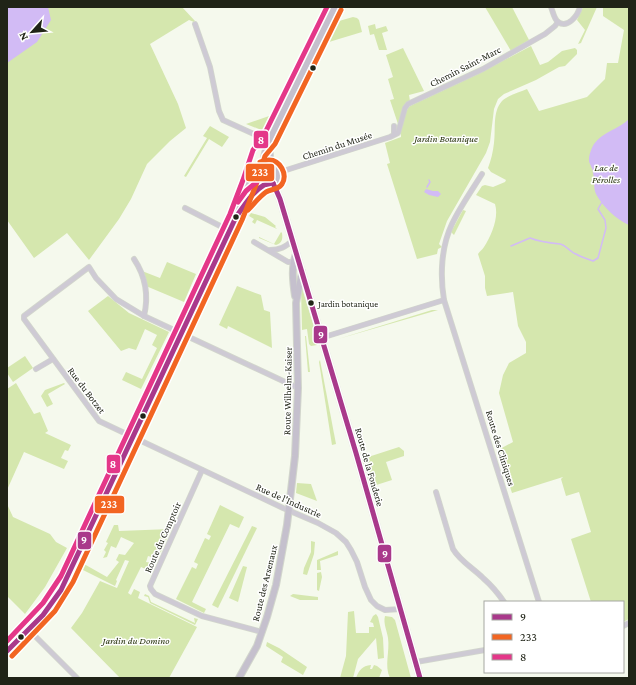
<svg xmlns="http://www.w3.org/2000/svg" width="636" height="685" font-family="'Crimson Pro',serif">
<style>
.green{fill:#d5e7ae}
.water{fill:#d2bbf5}
.lines{fill:none;stroke-linecap:round;stroke-linejoin:round}
.stream{stroke:#d2bbf5;stroke-width:1.5}
.street-casing{stroke:#d2d6cc;stroke-width:6}
.secondary-casing{stroke:#d2d6cc;stroke-width:8}
.street{stroke:#cecad4;stroke-width:4.5}
.secondary{stroke:#c5c0cd;stroke-width:6}
.bus-1-casing{stroke:#fff;stroke-width:8}
.bus-2-casing{stroke:#fff;stroke-width:8}
.bus-3-casing{stroke:#fff;stroke-width:8}
.bus-1{stroke:#a9398b;stroke-width:5}
.bus-2{stroke:#f26522;stroke-width:5}
.bus-3{stroke:#e43789;stroke-width:5}
.bus-dot{fill:#202417;stroke:#fff;stroke-width:1.5}
.labels{text-anchor:middle;stroke-width:3;stroke-linejoin:round;paint-order:stroke}
.bus-label{font-size:9px;fill:#202417;stroke:#fff;text-anchor:start}
.street-label{font-size:10px;fill:#202417;stroke:#fff}
.park-label{font-size:10px;font-style:italic;fill:#243008;stroke:#fff}
.line-badge{stroke:#fff;stroke-width:1.5}
.badge-label{font-size:11px;text-anchor:middle;font-weight:bold;fill:#fff}
</style>
<rect width="100%" height="100%" fill="#f5f9ed"/>
<!-- green -->
<g class="green">
<path d="M 7,7 L 182,7 L 195,21 L 194,22 L 189,20 L 150,44 L 178,104 L 186,128 L 170,141 L 147,164 L 131,199 L 119,219 L 89,260 L 67,233 L 34,258 L 7,220 Z"/>
<path d="M 485,7 L 512,7 L 529,40 L 511,51 Z"/>
<path d="M 583,7 L 597,7 L 581,43 L 578,44 L 585,30 L 577,20 Z"/>
<path d="M 603,7 L 629,7 L 629,520 L 628,521 L 629,524 L 629,619 L 623,622 L 623,602 L 591,602 L 571,539 L 591,532 L 579,492 L 566,496 L 561,479 L 563,477 L 512,493 L 498,450 L 513,442 L 499,393 L 503,375 L 509,363 L 526,353 L 526,342 L 518,326 L 513,292 L 487,296 L 485,288 L 485,276 L 478,254 C 480,251 482,250 484,247 C 492,235 499,217 495,204 L 476,195 L 482,186 L 485,185 L 493,187 L 505,182 L 506,180 L 491,172 L 488,168 C 491,160 493,152 494,143 C 496,130 492,112 502,101 C 508,95 520,92 527,89 L 539,111 L 587,97 L 605,79 L 607,63 L 618,63 L 624,30 L 603,16 Z"/>
<path d="M 353,17 L 357,18 L 359,20 L 362,32 L 329,42 L 339,21 Z"/>
<path d="M 375,24 L 376,29 L 386,26 L 388,31 L 382,33 L 387,50 L 379,50 L 374,34 L 370,35 L 368,26 Z"/>
<path d="M 531,46 L 540,65 L 548,62 L 562,51 L 575,48 L 577,50 L 577,54 L 565,66 L 559,67 L 536,80 L 504,94 L 498,99 L 494,109 L 490,142 L 486,153 L 447,221 L 439,244 L 442,247 L 438,249 L 437,254 L 417,259 L 387,164 L 390,163 L 385,143 L 401,137 C 400,127 403,113 410,106 L 478,74 Z"/>
<path d="M 403,48 L 424,91 L 409,95 L 410,101 L 398,124 L 390,100 L 394,99 L 388,79 L 393,77 L 386,55 Z"/>
<path d="M 272,115 L 264,131 L 246,124 Z"/>
<path d="M 210,126 L 229,137 L 222,147 L 209,139 L 186,177 L 184,176 L 207,138 L 203,136 Z"/>
<path d="M 463,210 L 466,211 L 454,235 L 451,232 Z"/>
<path d="M 251,213 L 265,217 L 276,226 L 275,227 L 277,229 L 257,220 L 255,224 L 252,222 L 254,219 L 249,216 Z"/>
<path d="M 281,232 L 282,233 C 283,239 282,243 276,245 L 259,238 L 259,237 L 274,244 Z"/>
<path d="M 167,262 L 196,274 L 184,302 L 146,286 L 142,271 L 160,278 Z"/>
<path d="M 237,286 L 261,295 L 264,310 L 270,312 L 272,348 L 228,326 L 227,329 L 219,325 Z"/>
<path d="M 301,288 L 302,288 L 314,327 L 313,328 L 317,345 L 311,346 L 309,344 L 307,329 L 302,330 Z"/>
<path d="M 108,296 L 129,313 L 169,332 L 141,389 L 122,380 L 126,372 L 142,379 L 157,348 L 152,345 L 157,335 L 145,329 L 136,350 L 129,348 L 121,351 L 88,311 Z"/>
<path d="M 432,310 L 438,310 L 338,339 Z"/>
<path d="M 305,336 L 306,336 L 310,372 L 308,372 Z"/>
<path d="M 25,356 L 33,368 L 13,382 L 7,373 L 7,368 Z"/>
<path d="M 320,360 L 336,444 L 332,445 L 319,362 Z"/>
<path d="M 16,383 L 34,414 L 40,412 L 48,431 L 45,433 L 71,445 L 68,451 L 65,450 L 61,458 L 68,461 L 64,469 L 24,452 L 7,490 L 7,389 Z"/>
<path d="M 64,383 L 65,384 L 48,394 L 53,404 L 47,407 L 41,396 L 45,390 Z"/>
<path d="M 399,447 L 404,451 L 404,456 L 386,462 L 392,480 L 370,487 L 362,459 Z"/>
<path d="M 297,483 L 311,484 L 317,501 L 296,493 Z"/>
<path d="M 7,504 L 13,517 L 50,534 L 56,542 L 67,548 L 45,587 L 25,614 L 7,596 Z"/>
<path d="M 220,505 L 244,517 L 239,528 L 230,524 L 192,602 L 206,609 L 204,613 L 176,599 L 192,567 L 196,569 L 198,564 L 194,562 L 205,538 L 209,540 L 211,536 L 207,534 Z"/>
<path d="M 114,525 L 118,525 L 119,531 L 171,529 L 160,554 L 155,558 L 148,556 L 146,562 L 152,563 L 153,565 L 150,571 L 141,567 L 128,593 L 131,595 L 134,589 L 140,592 L 138,598 L 197,627 L 169,678 L 120,678 L 71,628 L 82,613 L 100,581 L 117,588 L 129,561 L 125,560 L 116,580 L 117,581 L 115,586 L 81,569 L 84,564 L 107,577 L 119,562 L 116,560 L 119,554 L 125,555 L 134,543 L 121,537 L 116,548 L 111,546 L 107,557 L 103,558 L 106,552 L 104,550 L 108,543 L 106,542 Z"/>
<path d="M 252,526 L 257,528 L 218,608 L 212,605 Z"/>
<path d="M 311,541 L 315,542 L 314,554 L 307,575 L 303,574 L 304,568 L 311,552 Z"/>
<path d="M 338,551 L 338,555 L 320,561 L 321,570 L 317,570 L 317,560 Z"/>
<path d="M 243,566 L 247,567 L 238,602 L 229,598 Z"/>
<path d="M 321,572 L 322,577 L 319,591 L 317,590 L 317,573 Z"/>
<path d="M 145,594 L 149,596 L 151,602 L 195,623 L 194,618 L 198,619 L 195,625 L 150,603 L 148,597 L 144,596 Z"/>
<path d="M 293,594 L 318,597 L 318,600 L 300,600 L 290,596 Z"/>
<path d="M 354,611 L 356,633 L 369,633 L 369,627 L 374,627 L 373,623 L 370,622 L 373,616 L 376,614 L 378,617 L 383,638 L 384,658 L 378,659 L 376,638 L 358,659 L 353,678 L 340,678 L 346,656 L 348,612 Z"/>
<path d="M 385,616 L 392,617 L 395,620 L 411,678 L 390,678 C 384,666 390,651 388,638 C 387,631 383,623 385,616 Z"/>
<path d="M 267,642 L 279,648 L 307,667 L 303,675 L 281,662 L 283,657 L 266,646 Z"/>
<path d="M 371,665 L 370,669 L 372,669 L 374,665 L 377,666 L 382,670 L 379,678 L 356,678 C 359,670 362,666 371,665 Z"/>
</g>
<!-- water -->
<g class="water">
<path d="M 7,7 L 48,7 L 51,20 L 37,42 L 7,63 Z"/>
<path d="M 629,119 L 629,225 C 617,220 602,206 596,194 C 593,187 595,180 593,173 C 593,169 591,167 590,164 C 587,159 591,149 594,144 C 602,132 619,129 629,119 Z"/>
<path d="M 426,189 L 433,191 L 438,191 L 441,194 L 438,197 L 429,195 L 424,192 Z"/>
</g>
<g class="lines">
<!-- stream -->
<g class="stream">
<path d="M 427,187 L 430,182 L 429,180"/>
<path d="M 511,246 L 530,238 C 540,242 550,243 560,244 C 566,245 570,252 576,254 C 581,257 588,259 593,261 L 598,258 L 606,228 L 605,220 L 598,209 L 602,202"/>
</g>
<!-- street casing -->
<g class="street-casing">
<g id="street">
<path d="M 551,7 C 553,12 554,19 558,22 C 568,29 578,15 580,7"/>
<path d="M 195,24 L 210,67 L 219,111 L 223,120 L 269,141"/>
<path d="M 394,126 L 394,134"/>
<path d="M 277,173 L 390,137 L 398,133 L 405,108 L 408,104 L 483,69 L 545,34 L 555,26 L 558,22"/>
<path d="M 482,174 C 472,190 460,207 452,224 C 441,247 440,276 444,300 L 539,602"/>
<path d="M 185,208 L 230,231"/>
<path d="M 254,242 L 288,262 L 295,262"/>
<path d="M 270,250 C 280,250 285,247 292,241"/>
<path d="M 134,259 C 146,277 149,295 144,316"/>
<path d="M 321,338 L 444,300"/>
<path d="M 36,369 L 53,359"/>
<path d="M 298,388 L 144,316 L 116,299 L 96,278 L 89,267 L 24,316 L 24,319 L 99,421 L 283,508 L 318,523 L 336,533 L 346,542 L 351,550 L 357,562 L 365,587 L 371,600 L 377,606 L 385,610 L 401,609"/>
<path d="M 202,470 L 150,586 L 151,589 L 155,594 L 202,616 L 262,632"/>
<path d="M 436,492 L 453,549 C 460,561 473,568 483,578 C 491,585 498,593 504,602"/>
<path d="M 623,626 L 629,623"/>
<path d="M 29,630 L 77,678"/>
<path d="M 416,662 L 485,650"/>
</g>
</g>
<!-- secondary casing -->
<g class="secondary-casing">
<g id="secondary">
<path d="M 269,146 L 271,167"/>
<path d="M 262,169 L 265,153 L 269,141 L 335,7"/>
<path d="M 273,183 L 280,199 L 356,453 L 420,678"/>
<path d="M 242,209 L 251,196 L 265,184"/>
<path d="M 295,296 C 293,282 291,267 296,254"/>
<path d="M 7,651 L 43,615 L 61,590 L 230,231 C 237,215 241,196 251,182 C 253,179 257,177 259,173 C 273,155 284,180 271,184 C 266,185 263,183 260,180 L 259,173"/>
<path d="M 239,678 L 257,646 L 267,617 L 276,585 L 287,525 L 295,456 L 298,388 L 296,303 L 302,272"/>
</g>
</g>
<!-- street -->
<use href="#street" class="street"/>
<!-- secondary -->
<use href="#secondary" class="secondary"/>
<!-- bus-1 casing -->
<g class="bus-1-casing">
<g id="bus-1">
<path d="M 273,183 L 280,199 L 356,453 L 420,678"/>
<path d="M 7,651 L 43,615 L 61,590 L 236,217 C 244,206 252,192 264,185 C 266,184 270,184 273,183"/>
</g>
</g>
<!-- bus-2 casing -->
<g class="bus-2-casing">
<g id="bus-2">
<path d="M 248,210 C 254,204 259,197 266,192 C 271,189 278,190 282,184 C 288,174 280,160 269,160 C 266,160 263,161 260,162"/>
<path d="M 12,656 L 55,611 L 73,582 L 242,220 L 256,185 L 265,156 L 275,144 L 341,10"/>
</g>
</g>
<!-- bus-3 casing -->
<g class="bus-3-casing">
<g id="bus-3">
<path d="M 238,202 L 246,191 L 260,179 L 270,176 L 267,173"/>
<path d="M 7,641 L 43,603 L 61,576 L 230,214 L 243,180 L 253,150 L 263,137 L 327,7"/>
</g>
</g>
<!-- bus-1 -->
<use href="#bus-1" class="bus-1"/>
<!-- bus-2 -->
<use href="#bus-2" class="bus-2"/>
<!-- bus-3 -->
<use href="#bus-3" class="bus-3"/>
</g>
<!-- markers -->
<g class="bus-dot">
<circle cx="313" cy="68" r="3.5"/>
<circle cx="236" cy="217" r="3.5"/>
<circle cx="311" cy="303" r="3.5"/>
<circle cx="143" cy="416" r="3.5"/>
<circle cx="21" cy="637" r="3.5"/>
</g>
<g class="labels">
<!-- bus labels -->
<g class="bus-label">
<text x="318" y="307">Jardin botanique</text>
</g>
<!-- street labels -->
<g class="street-label">
<text transform="translate(465 66) rotate(-27)" y="4">Chemin Saint-Marc</text>
<text transform="translate(337 145) rotate(-18)" y="4">Chemin du Musée</text>
<text transform="translate(87 390) rotate(53)" y="4">Rue du Botzet</text>
<text transform="translate(287 391) rotate(-89)" y="4">Route Wilhelm-Kaiser</text>
<text transform="translate(501 448) rotate(73)" y="4">Route des Cliniques</text>
<text transform="translate(370 467) rotate(74)" y="4">Route de la Fonderie</text>
<text transform="translate(289 500) rotate(24)" y="4">Rue de l'Industrie</text>
<text transform="translate(162 537) rotate(-66)" y="4">Route du Comptoir</text>
<text transform="translate(264 583) rotate(-76)" y="4">Route des Arsenaux</text>
</g>
<!-- park labels -->
<g class="park-label">
<text x="446" y="142">Jardin Botanique</text>
<text x="606" y="171">Lac de<tspan x="606" dy="12">Pérolles</tspan></text>
<text x="136" y="644">Jardin du Domino</text>
</g>
</g>
<g class="line-badge">
<rect x="253" y="130" width="16" height="19" rx="4" fill="#e43789"/>
<rect x="245" y="163" width="30" height="19" rx="4" fill="#f26522"/>
<rect x="313" y="325" width="15" height="19" rx="4" fill="#a9398b"/>
<rect x="106" y="454" width="15" height="20" rx="4" fill="#e43789"/>
<rect x="94" y="495" width="31" height="19" rx="4" fill="#f26522"/>
<rect x="77" y="531" width="15" height="19" rx="4" fill="#a9398b"/>
<rect x="377" y="544" width="15" height="19" rx="4" fill="#a9398b"/>
</g>
<g class="badge-label">
<text x="261" y="144">8</text>
<text x="260" y="176">233</text>
<text x="321" y="339">9</text>
<text x="113" y="468">8</text>
<text x="109" y="508">233</text>
<text x="84" y="544">9</text>
<text x="385" y="558">9</text>
</g>
<!-- border -->
<rect width="636" height="685" fill="none" stroke="#202417" stroke-width="16"/>
<!-- legend -->
<rect x="484" y="601" width="140" height="72" fill="#ffffff" stroke="#a6a7a2"/>
<rect x="492" y="614" width="20" height="6" fill="#a9398b" stroke="#a6a7a2"/>
<text x="520" y="621" font-size="12" fill="#202417">9</text>
<rect x="492" y="634" width="20" height="6" fill="#f26522" stroke="#a6a7a2"/>
<text x="520" y="641" font-size="12" fill="#202417">233</text>
<rect x="492" y="654" width="20" height="6" fill="#e43789" stroke="#a6a7a2"/>
<text x="520" y="661" font-size="12" fill="#202417">8</text>
<!-- north arrow -->
<g transform="translate(32 32) rotate(243)" stroke="#ffffff" stroke-width="3" paint-order="stroke">
<path d="M0-3L7 15L0 10L-7 15Z" fill="#202417"/>
<text y="-6" font-size="11" font-weight="bold" text-anchor="middle" fill="#202417">N</text>
</g>
</svg>
